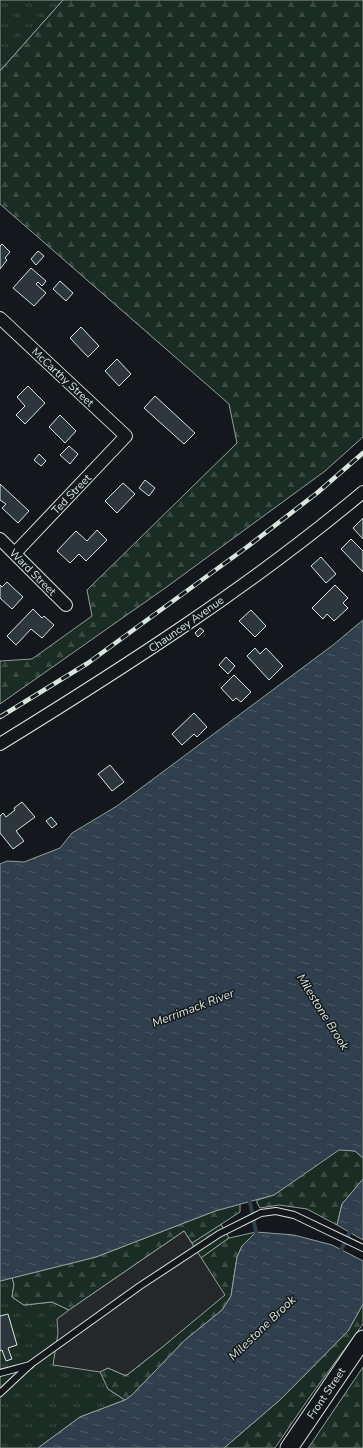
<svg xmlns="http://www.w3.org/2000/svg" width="363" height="1448" font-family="'Nunito Sans',sans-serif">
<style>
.grass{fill:url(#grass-tufts);stroke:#939e99}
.forest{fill:url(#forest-firs);stroke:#939e99}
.parking{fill:#24282b;stroke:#939e99}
.water{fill:url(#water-ripples);stroke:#939e99}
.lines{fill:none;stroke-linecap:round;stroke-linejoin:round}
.stream{stroke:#2f3f4d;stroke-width:4}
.building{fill:#2c363c;stroke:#d8e6dc}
.service-casing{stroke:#d8e6dc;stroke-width:8}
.minor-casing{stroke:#d8e6dc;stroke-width:14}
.secondary-casing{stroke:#d8e6dc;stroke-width:19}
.service{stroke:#14181c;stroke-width:6}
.minor{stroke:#14181c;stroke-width:12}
.secondary{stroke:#14181c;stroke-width:17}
.rail-casing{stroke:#d8e6dc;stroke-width:4.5}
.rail{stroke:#14181c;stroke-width:3;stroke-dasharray:9;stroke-linecap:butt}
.labels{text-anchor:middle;stroke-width:3;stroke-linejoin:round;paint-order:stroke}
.street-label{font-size:11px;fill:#d8e6dc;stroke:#14181c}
.water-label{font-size:12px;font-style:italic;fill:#d8e6dc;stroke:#14181c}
</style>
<defs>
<pattern id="grass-tufts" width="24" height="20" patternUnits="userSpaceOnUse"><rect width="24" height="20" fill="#1a2d24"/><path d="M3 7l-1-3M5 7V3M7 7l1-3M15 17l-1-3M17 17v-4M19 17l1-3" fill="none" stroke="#3b4b43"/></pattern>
<pattern id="forest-firs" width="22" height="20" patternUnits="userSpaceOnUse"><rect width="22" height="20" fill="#1a2d24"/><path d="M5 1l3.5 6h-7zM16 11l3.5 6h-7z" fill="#3b4b43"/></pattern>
<pattern id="water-ripples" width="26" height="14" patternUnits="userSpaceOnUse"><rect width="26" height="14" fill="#2f3f4d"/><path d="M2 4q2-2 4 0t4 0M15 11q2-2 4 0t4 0" fill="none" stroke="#4c5b66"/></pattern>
</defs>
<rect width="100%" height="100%" fill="#14181c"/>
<!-- grass -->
<g class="grass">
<path d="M 0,0 L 63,0 L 0,71 Z"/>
<path d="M 221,1224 L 229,1238 L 201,1258 L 108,1389 L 125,1400 L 80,1417 L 38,1448 L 0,1448 L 0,1281 L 12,1278 L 14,1284 L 12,1297 L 24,1305 L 52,1302 L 69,1310 L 184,1231 L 192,1243 Z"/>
</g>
<!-- forest -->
<g class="forest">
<path d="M 63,0 L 363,0 L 363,437 L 325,471 L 168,586 L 0,704 L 0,661 L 32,659 L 92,616 L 87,590 L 237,443 L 229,404 L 0,204 L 0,71 Z"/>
<path d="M 339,1149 L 355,1151 L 363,1158 L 363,1179 L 342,1204 L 337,1225 L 307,1209 L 279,1205 L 260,1208 L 257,1203 L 257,1200 L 274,1195 Z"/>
<path d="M 240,1204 L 240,1212 L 192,1243 L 184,1231 L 69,1310 L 52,1302 L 24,1305 L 12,1297 L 14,1284 L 12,1278 L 96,1257 L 215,1211 Z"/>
<path d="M 256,1232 L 242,1246 L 237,1257 L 231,1296 L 222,1310 L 185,1340 L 132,1395 L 125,1400 L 108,1389 L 100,1372 L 108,1368 L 124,1375 L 127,1375 L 160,1349 L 224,1295 L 201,1258 L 229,1238 Z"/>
<path d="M 363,1304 L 363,1324 L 309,1398 L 275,1448 L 224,1448 L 281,1399 L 348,1331 Z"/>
<path d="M 363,1367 L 363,1448 L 308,1448 L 311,1444 Z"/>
</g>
<!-- parking -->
<path class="parking" d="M 184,1231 L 225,1295 L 160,1349 L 127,1375 L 124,1375 L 108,1368 L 100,1372 L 53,1365 L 58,1333 L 57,1319 L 69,1310 Z"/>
<!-- water -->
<g class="water">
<path d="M 363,620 L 363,1158 L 355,1151 L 339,1150 L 274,1195 L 215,1211 L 96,1257 L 0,1281 L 0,864 L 7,861 L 24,862 L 60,848 L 72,833 L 117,806 L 333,645 Z"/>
<path d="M 363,1179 L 363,1240 L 337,1225 L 342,1204 Z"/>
<path d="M 256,1232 L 294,1235 L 332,1245 L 363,1261 L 363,1304 L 348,1331 L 281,1399 L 224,1448 L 38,1448 L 80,1417 L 125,1400 L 132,1395 L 185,1340 L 222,1310 L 231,1296 L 237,1257 L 242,1246 Z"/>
</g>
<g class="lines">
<!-- stream -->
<g class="stream">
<path d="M 250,1202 L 256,1232"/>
<path d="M 339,1254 L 352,1228"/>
</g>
</g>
<!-- building -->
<g class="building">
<path d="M 2,244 L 10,252 L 5,258 L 7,260 L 0,269 L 0,246 Z"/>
<path d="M 38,251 L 44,256 L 36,265 L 31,259 Z"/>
<path d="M 31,268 L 46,281 L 42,286 L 38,282 L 36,284 L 46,293 L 34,306 L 13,288 Z"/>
<path d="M 60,281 L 73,293 L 66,301 L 53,289 Z"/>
<path d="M 81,327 L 99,346 L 88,357 L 70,338 Z"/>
<path d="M 117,359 L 131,374 L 119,386 L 105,371 Z"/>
<path d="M 28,386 L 45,403 L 25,424 L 16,415 L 25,406 L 17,397 Z"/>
<path d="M 155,396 L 195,433 L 184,444 L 144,408 Z"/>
<path d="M 60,415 L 76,431 L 65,443 L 49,427 Z"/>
<path d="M 69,446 L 78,454 L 70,464 L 60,455 Z"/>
<path d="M 39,454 L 46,461 L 41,466 L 34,460 Z"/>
<path d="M 145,480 L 155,488 L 149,496 L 139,488 Z"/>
<path d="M 123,483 L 135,494 L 117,513 L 105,501 Z"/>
<path d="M 0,484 L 29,511 L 18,523 L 2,508 L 6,504 L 0,500 Z"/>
<path d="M 363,518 L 363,539 L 353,528 Z"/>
<path d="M 97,530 L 107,540 L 86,561 L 79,554 L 70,563 L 57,551 L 76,531 L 87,541 Z"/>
<path d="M 351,539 L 363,551 L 363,572 L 341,549 Z"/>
<path d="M 321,557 L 336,574 L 326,583 L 311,566 Z"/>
<path d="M 7,582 L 23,597 L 12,609 L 0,598 L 0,585 L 2,587 Z"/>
<path d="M 335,585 L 348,598 L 343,603 L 348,608 L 334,621 L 327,614 L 323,619 L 312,608 Z"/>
<path d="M 33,609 L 42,618 L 44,616 L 54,625 L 42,638 L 31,629 L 16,645 L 7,636 Z"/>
<path d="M 251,610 L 266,626 L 255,637 L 239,621 Z"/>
<path d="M 200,628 L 204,631 L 198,637 L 195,633 Z"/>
<path d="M 255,648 L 260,654 L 266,648 L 283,666 L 269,680 L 247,656 Z"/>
<path d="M 226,657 L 235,666 L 228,674 L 219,665 Z"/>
<path d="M 234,675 L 251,692 L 241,702 L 236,698 L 233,701 L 221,688 Z"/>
<path d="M 194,713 L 207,727 L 197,737 L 194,734 L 182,745 L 172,734 Z"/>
<path d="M 110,765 L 124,782 L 112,791 L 98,774 Z"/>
<path d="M 22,802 L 35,817 L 16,831 L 24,841 L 13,849 L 0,833 L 0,816 L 3,813 L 6,817 L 15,810 L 14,808 Z"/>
<path d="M 51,817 L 57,824 L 52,828 L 46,821 Z"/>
<path d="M 8,1314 L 17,1345 L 8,1348 L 12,1359 L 6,1361 L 2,1350 L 0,1351 L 0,1316 Z"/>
</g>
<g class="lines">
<!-- service casing -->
<g class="service-casing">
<g id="service">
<path d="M 0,1373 L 30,1365"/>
<path d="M 0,1393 L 31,1364 L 140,1286 L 219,1234 L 261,1213 L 276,1211 L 294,1215 L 363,1248"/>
</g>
</g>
<!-- minor casing -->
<g class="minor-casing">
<g id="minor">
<path d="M 0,318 L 126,436 L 15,553"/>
<path d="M 0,539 L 66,605"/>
<path d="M 0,744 C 125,667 251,586 363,492"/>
</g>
</g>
<!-- secondary casing -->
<g class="secondary-casing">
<path id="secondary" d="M 289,1448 L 363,1339"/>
</g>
<!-- service -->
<use href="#service" class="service"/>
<!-- minor -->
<use href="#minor" class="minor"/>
<!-- secondary -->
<use href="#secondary" class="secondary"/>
<!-- rail casing -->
<g class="rail-casing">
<path id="rail" d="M 0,717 L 88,663 L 247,547 L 317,493 L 363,453"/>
</g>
<!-- rail -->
<use href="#rail" class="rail"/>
</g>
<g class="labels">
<!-- street labels -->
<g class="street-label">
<text transform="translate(63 377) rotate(43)" y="4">McCarthy Street</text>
<text transform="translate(71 494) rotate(-46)" y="4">Ted Street</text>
<text transform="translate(33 572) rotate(45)" y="4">Ward Street</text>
<text transform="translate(186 624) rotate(-35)" y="4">Chauncey Avenue</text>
<text transform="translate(326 1393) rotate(-56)" y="4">Front Street</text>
</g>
<!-- water labels -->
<g class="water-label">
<text transform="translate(193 1008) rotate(-21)" y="4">Merrimack River</text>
<text transform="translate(323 1012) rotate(58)" y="4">Milestone Brook</text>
<text transform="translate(262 1328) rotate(-44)" y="4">Milestone Brook</text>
</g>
</g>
</svg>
